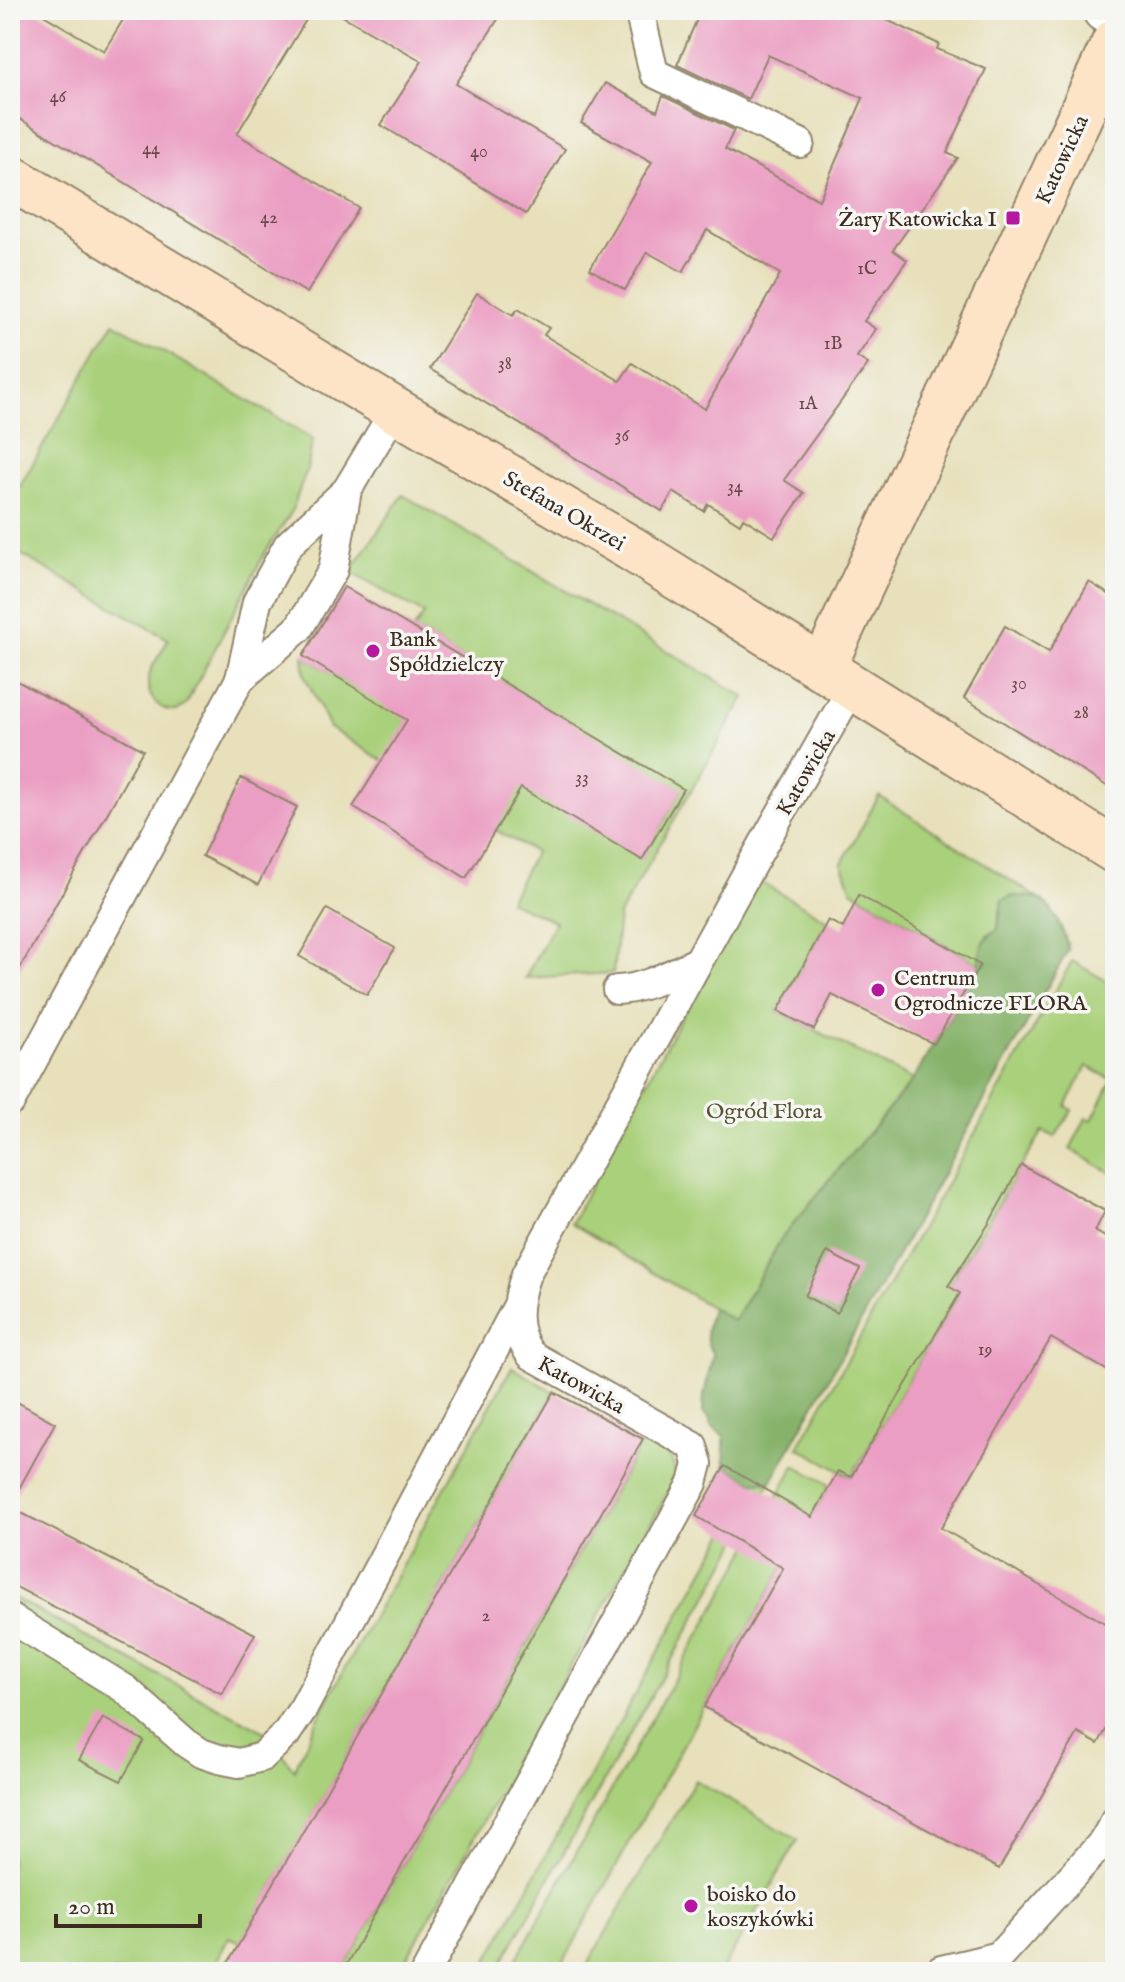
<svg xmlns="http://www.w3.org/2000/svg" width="1125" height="1982" font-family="'IM FELL English',serif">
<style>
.green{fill:#a9d07a;stroke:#727d4c;stroke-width:2}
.forest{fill:#86b26a;stroke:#606e44;stroke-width:2}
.building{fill:#eb9ec3}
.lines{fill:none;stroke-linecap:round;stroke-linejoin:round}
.lane-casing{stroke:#91856c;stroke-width:32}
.street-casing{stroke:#91856c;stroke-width:48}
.secondary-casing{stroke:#91856c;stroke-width:48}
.lane{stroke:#fff;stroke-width:28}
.street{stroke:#fff;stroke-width:44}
.secondary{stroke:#fee4c6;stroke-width:44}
.poi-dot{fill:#b5179e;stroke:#f6f6f2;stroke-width:3}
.labels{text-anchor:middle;stroke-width:7;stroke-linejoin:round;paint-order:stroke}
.number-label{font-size:18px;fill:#674747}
.street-label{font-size:22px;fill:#3b2a1e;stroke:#f6f6f2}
.poi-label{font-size:22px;fill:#3b2a1e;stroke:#f6f6f2;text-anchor:start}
.park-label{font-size:22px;fill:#565435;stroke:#f6f6f2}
</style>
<rect width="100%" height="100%" fill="#f6f6f2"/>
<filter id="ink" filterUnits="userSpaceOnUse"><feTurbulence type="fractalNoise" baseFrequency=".0125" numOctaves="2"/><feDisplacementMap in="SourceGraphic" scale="16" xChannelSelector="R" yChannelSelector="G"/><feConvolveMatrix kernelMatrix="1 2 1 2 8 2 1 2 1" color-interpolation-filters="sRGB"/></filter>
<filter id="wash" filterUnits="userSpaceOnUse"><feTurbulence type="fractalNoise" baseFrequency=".006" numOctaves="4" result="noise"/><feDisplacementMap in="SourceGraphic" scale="32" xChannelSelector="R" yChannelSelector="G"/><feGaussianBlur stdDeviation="1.8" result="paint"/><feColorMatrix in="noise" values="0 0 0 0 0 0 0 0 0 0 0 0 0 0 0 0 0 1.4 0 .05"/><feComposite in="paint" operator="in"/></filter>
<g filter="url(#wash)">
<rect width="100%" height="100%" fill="#e7e0ba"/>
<!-- green -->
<g class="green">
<path d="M 114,322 L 313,439 L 307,469 L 291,513 L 266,551 L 186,704 L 177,711 C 158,712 144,694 149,675 C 153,663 163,651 168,639 L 10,548 L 10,481 L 20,486 Z"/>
<path d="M 403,495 L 745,697 L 619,915 L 613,973 L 525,978 L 555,922 L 509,901 L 535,852 L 495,830 L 330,728 L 305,676 L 303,656 L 642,859 L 682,790 L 414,629 L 424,614 L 350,572 Z"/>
<path d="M 879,796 L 1038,898 L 1012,896 L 999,912 L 998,929 L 987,935 L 980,965 L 852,890 L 842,863 Z"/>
<path d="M 755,879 L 828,920 L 778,1011 L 913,1080 L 783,1236 L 734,1321 L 571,1223 Z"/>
<path d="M 1072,961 L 1115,986 L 1115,1175 L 1070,1149 L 1086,1118 L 1092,1120 L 1112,1080 L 1087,1066 L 1066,1106 L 1072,1110 L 1055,1137 L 1043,1131 L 949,1285 L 960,1293 L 851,1477 L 798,1447 Z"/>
<path d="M 512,1367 L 554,1392 L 241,1942 L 229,1937 L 211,1972 L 10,1972 L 10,1596 L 267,1733 L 294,1770 L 324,1706 Z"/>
<path d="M 643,1440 C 662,1450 677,1456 675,1480 L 399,1972 L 342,1972 Z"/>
<path d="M 795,1465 L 830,1485 L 704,1707 L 558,1972 L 509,1972 Z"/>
<path d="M 753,1482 L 771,1482 L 497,1972 L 481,1972 Z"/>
<path d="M 695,1780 L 798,1840 L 721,1972 L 583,1972 Z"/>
</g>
<!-- forest -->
<path class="forest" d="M 1012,896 C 1020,896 1031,896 1039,899 C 1053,905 1066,935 1068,950 L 771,1482 L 753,1482 L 725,1466 L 724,1436 L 711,1426 L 710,1419 L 703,1413 L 704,1396 L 713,1354 C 702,1340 707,1324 712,1308 L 734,1321 L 783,1236 L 913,1080 L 980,965 C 978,949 984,937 998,929 L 1002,900 Z"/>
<g id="blocks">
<!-- building -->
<g class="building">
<path d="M 10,10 L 35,10 L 104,51 L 129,10 L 312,10 L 237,134 L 359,208 L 307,293 L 10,113 Z"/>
<path d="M 332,10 L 504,10 L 456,84 L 565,149 L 526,214 L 381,125 L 422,61 Z"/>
<path d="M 701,10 L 865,10 L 939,44 L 937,49 L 986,69 L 947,153 L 958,158 L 893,250 L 907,260 L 864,321 L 876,329 L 857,357 L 868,364 L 784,480 L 804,493 L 774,537 L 743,518 L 740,524 L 708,504 L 704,511 L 673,492 L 662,511 L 430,369 L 477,293 L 513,315 L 518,309 L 549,328 L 544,335 L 620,381 L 632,363 L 705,409 L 780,274 L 707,230 L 683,272 L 647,252 L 625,290 L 590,269 L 652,162 L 581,123 L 605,83 L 657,111 L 663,96 L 734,130 L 725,149 L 819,200 L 863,98 L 768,55 L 748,99 L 677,65 Z"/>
<path d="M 1089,582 L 1115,598 L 1115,791 L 964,698 L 1005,626 L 1049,652 Z"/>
<path d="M 344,587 L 683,789 L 642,860 L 521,788 L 466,878 L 353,807 L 407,720 L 303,656 Z"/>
<path d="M 10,677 L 143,750 L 10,986 Z"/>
<path d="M 241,778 L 297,807 L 258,885 L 202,856 Z"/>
<path d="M 859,895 L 980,965 L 934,1044 L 832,995 L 814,1030 L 778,1011 L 828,920 L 843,928 Z"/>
<path d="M 327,909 L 395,948 L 367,995 L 299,956 Z"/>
<path d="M 1021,1165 L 1105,1211 L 1095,1231 L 1115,1243 L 1115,1375 L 1051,1338 L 941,1528 L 1115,1629 L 1115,1714 L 1098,1744 L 1078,1733 L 999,1869 L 704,1707 L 783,1568 L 696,1516 L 725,1466 L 812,1517 L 838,1471 L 851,1477 L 960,1293 L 948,1286 L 988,1225 Z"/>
<path d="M 827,1252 L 860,1269 L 837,1313 L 805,1296 Z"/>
<path d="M 554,1392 L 643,1439 L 342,1972 L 223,1972 Z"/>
<path d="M 10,1398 L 55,1423 L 10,1505 Z"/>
<path d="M 10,1507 L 255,1634 L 222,1694 L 10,1584 Z"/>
<path d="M 103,1718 L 144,1741 L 121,1781 L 79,1760 Z"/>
</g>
</g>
</g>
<g filter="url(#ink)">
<use href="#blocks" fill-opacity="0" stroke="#91856c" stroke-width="2"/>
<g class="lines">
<!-- lane casing -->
<g class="lane-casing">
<g id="lane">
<path d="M 639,10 L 654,73 L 800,143"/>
<path d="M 240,679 L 298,629 L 333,570 L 347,490"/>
<path d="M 617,990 C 645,989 672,973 697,962"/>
<path d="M 11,1101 L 240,679 L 257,602 L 288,545 L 347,490 L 395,410"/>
<path d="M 10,1618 L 125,1689 L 186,1743 L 201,1753 L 219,1759 L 239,1763 L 262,1757 L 286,1734 L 304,1707 L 517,1307"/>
<path d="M 941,1970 L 999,1956 L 1103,1842 L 1115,1821"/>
<path d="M 426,1972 L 693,1483 L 698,1464 L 693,1446 L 531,1355 C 512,1330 516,1302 526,1274 L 752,864 L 853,686"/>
</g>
</g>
<!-- street casing -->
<g class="street-casing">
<path id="street" d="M 1105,10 L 1115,15"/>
</g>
<!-- secondary casing -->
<g class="secondary-casing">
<g id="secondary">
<path d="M 10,177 L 395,410 L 630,548 L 1115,851"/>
<path d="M 823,668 L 1115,41"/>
</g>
</g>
<!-- lane -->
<use href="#lane" class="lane"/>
<!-- street -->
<use href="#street" class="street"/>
<!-- secondary -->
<use href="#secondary" class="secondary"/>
</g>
</g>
<!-- markers -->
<g class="poi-dot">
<rect x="1005" y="210" width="16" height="16" rx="4"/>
<circle cx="373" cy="651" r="8"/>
<circle cx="878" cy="990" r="8"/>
<circle cx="691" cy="1906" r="8"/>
</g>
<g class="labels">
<!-- number labels -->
<g class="number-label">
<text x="58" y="102">46</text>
<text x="151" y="154">44</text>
<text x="479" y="157">40</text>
<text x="269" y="223">42</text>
<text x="867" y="274">1C</text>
<text x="833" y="349">1B</text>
<text x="505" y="369">38</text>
<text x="808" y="409">1A</text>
<text x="622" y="441">36</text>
<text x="735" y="492">34</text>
<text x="1019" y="689">30</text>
<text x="1081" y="718">28</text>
<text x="582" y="783">33</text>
<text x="985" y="1355">19</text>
<text x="486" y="1621">2</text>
</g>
<!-- street labels -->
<g class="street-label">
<text transform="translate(1061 159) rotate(-65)" y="8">Katowicka</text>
<text transform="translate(565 510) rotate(30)" y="8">Stefana Okrzei</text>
<text transform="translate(805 772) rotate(-60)" y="8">Katowicka</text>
<text transform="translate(582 1384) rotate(29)" y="8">Katowicka</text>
</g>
<!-- poi labels -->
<g class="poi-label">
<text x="997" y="226" text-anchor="end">Żary Katowicka I</text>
<text x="389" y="646">Bank<tspan x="389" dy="25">Spółdzielczy</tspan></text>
<text x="894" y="985">Centrum<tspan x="894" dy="25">Ogrodnicze FLORA</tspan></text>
<text x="707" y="1901">boisko do<tspan x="707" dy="25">koszykówki</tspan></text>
</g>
<!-- park labels -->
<g class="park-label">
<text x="764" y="1118">Ogród Flora</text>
</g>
</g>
<!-- margin -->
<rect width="1125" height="1982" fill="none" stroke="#f6f6f2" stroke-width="40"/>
<!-- scale -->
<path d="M56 1914v12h144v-12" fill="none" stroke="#3b2a1e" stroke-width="4"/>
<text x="68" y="1914" font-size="24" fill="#3b2a1e" stroke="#f6f6f2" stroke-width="6" paint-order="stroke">20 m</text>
</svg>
